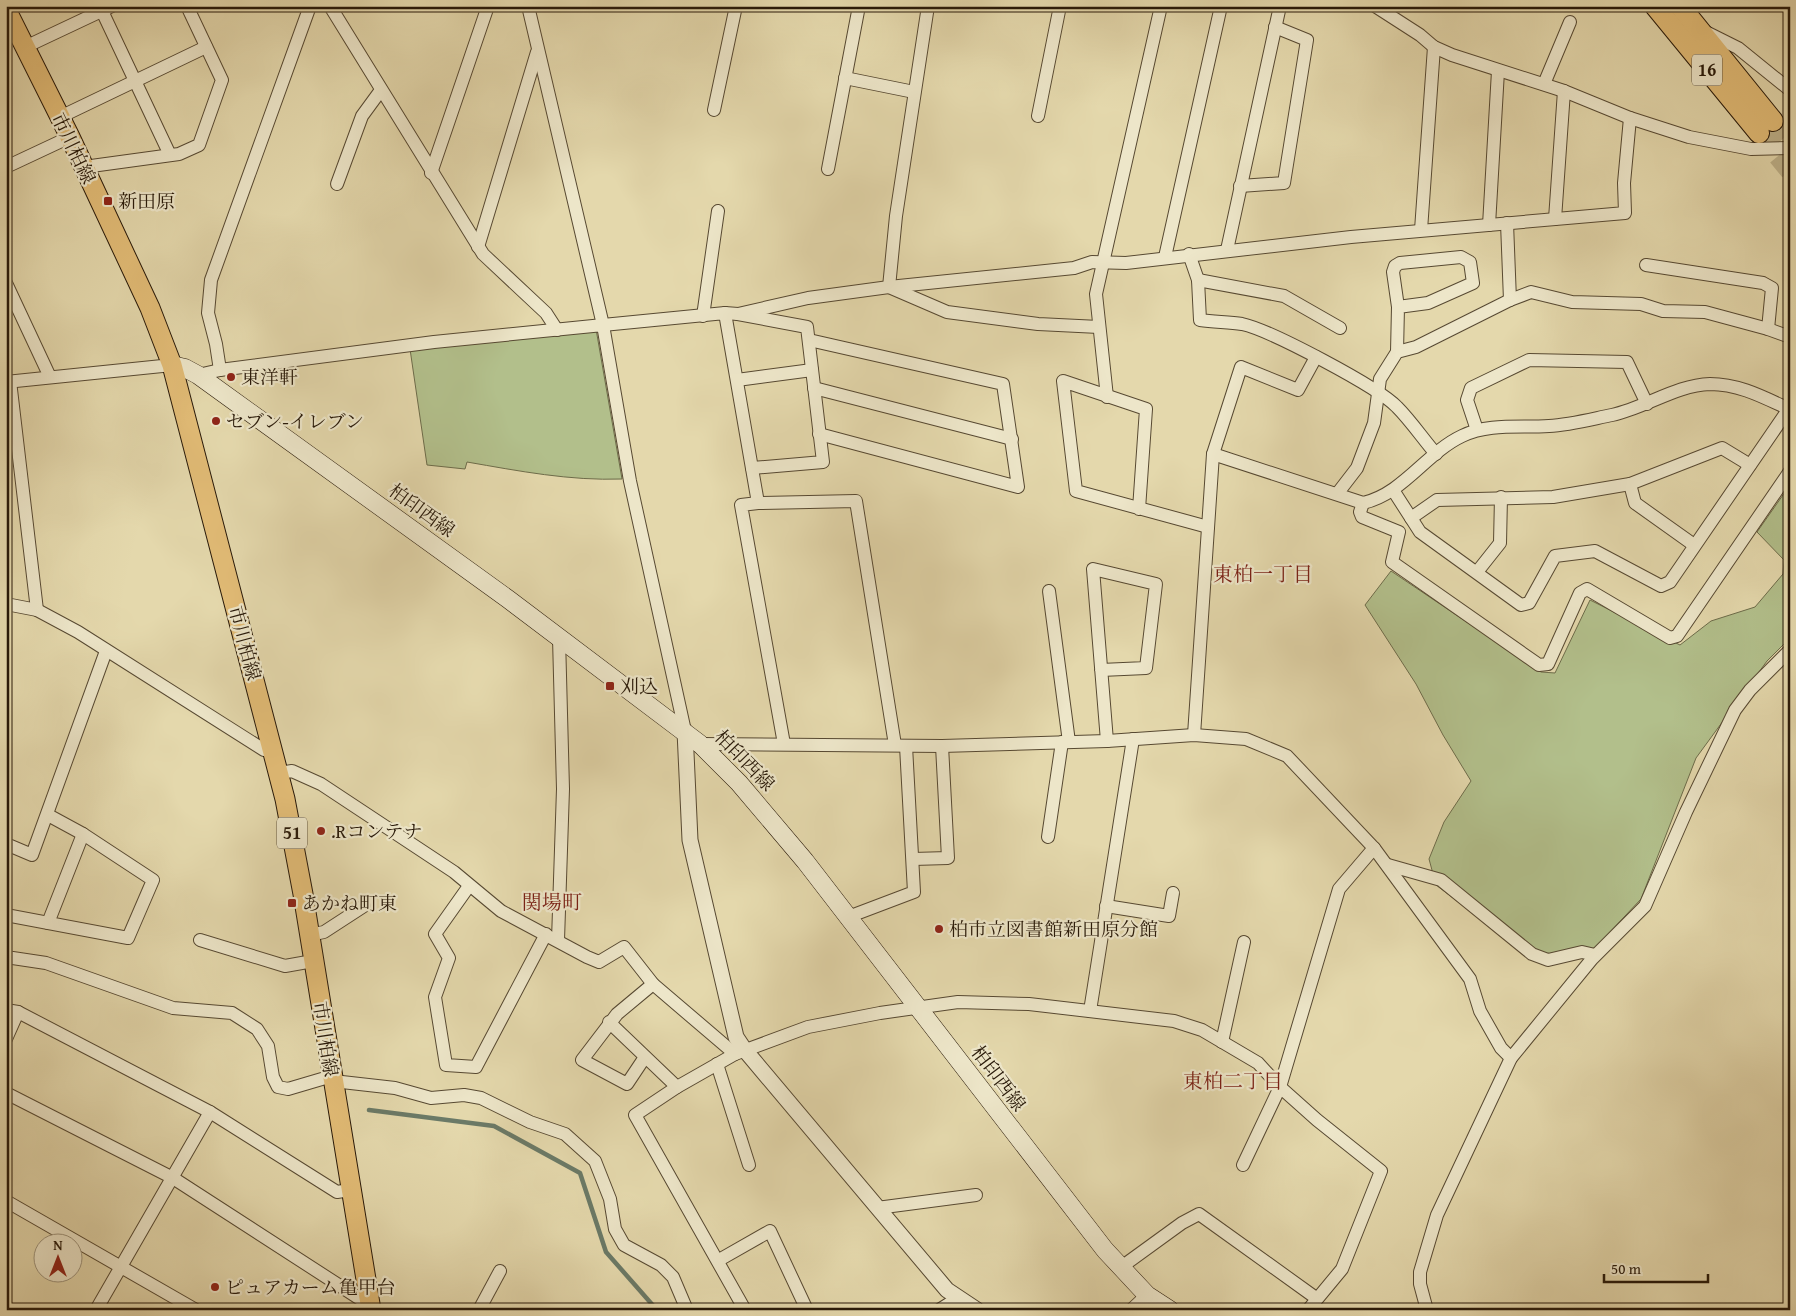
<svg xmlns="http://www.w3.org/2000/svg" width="1796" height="1316" font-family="'Gentium Book Plus','Noto Serif JP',serif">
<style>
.green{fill:#b2bf8b;stroke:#6d6c4a}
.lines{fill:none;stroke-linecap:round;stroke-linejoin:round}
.stream{stroke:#6b7a67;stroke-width:4.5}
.trunk-tunnel{stroke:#beb28b;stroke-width:20;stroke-dasharray:20 10;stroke-linecap:butt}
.minor-casing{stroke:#574932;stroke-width:14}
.tertiary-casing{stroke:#574932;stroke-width:17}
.secondary-casing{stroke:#281909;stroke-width:19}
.primary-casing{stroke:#281909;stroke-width:21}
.trunk-casing{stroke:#281909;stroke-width:22}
.minor{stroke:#ede6c9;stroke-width:12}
.tertiary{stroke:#ede6c9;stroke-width:15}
.secondary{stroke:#ede6c9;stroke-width:18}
.primary{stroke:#e2bc76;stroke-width:19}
.trunk{stroke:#e2bc76;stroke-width:20}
.poi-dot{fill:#8f2418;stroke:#ede6c9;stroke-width:2}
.labels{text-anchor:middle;stroke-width:4.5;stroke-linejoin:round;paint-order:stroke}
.shield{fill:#ede6c9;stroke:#635643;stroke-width:1}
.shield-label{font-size:18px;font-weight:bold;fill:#281909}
.street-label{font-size:19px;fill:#281909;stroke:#ede6c9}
.poi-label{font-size:19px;fill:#281909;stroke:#ede6c9;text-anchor:start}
.neighbourhood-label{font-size:20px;fill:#7a1f14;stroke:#ede6c9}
</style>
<rect width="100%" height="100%" fill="#e4d8ac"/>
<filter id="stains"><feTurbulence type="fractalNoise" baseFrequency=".004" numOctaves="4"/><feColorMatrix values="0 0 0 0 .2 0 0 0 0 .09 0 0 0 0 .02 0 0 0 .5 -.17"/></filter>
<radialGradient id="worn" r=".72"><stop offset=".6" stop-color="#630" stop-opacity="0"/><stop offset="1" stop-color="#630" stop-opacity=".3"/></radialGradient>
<!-- green -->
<g class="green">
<path d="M 596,329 L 622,479 C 570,481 519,471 467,462 L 465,469 L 427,465 L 410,349 Z"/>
<path d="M 1790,485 L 1790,638 L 1767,661 L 1696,758 L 1641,899 L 1593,950 L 1552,955 L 1512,943 L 1436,885 L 1429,859 L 1444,822 L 1471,781 L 1443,735 L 1416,684 L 1365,605 L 1391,571 L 1541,672 L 1555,673 L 1590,600 L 1680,645 L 1711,621 L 1755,607 L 1783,574 L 1784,560 L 1757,532 Z"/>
</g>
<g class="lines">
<!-- stream -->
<path class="stream" d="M 369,1110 L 494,1126 L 580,1173 L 606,1252 L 657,1310"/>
<!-- trunk-tunnel -->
<g class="trunk-tunnel">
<path d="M 1773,121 L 1790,141"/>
<path d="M 1759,133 L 1790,171"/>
</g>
<!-- minor casing -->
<g class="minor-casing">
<g id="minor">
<path d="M 330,6 L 483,254 L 546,313 L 557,330"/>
<path d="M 528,6 L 603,325 L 725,313 L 758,503 L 741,505 L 784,744"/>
<path d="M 928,6 L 896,216 L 889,287 L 947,312 L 1038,324 L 1099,327"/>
<path d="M 1375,6 L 1420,35 L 1434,47 L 1452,55 L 1564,91 L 1630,118 L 1689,137 L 1751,149 L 1790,148"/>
<path d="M 102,11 L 170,155"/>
<path d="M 1704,31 L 1738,48 L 1790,90"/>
<path d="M 25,47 L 112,6"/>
<path d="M 845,78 L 914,92"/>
<path d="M 1544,84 L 1570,22"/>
<path d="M 714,110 L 736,6"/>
<path d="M 1038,116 L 1060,6"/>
<path d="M 60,117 L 206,47"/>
<path d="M 6,167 L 70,137"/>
<path d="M 84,167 L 179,154 L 199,145 L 222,80 L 187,6"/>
<path d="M 828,169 L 859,6"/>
<path d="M 431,173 L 488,6"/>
<path d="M 337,184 L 362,116 L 381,90"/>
<path d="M 1240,186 L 1284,183 L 1307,40 L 1275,27"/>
<path d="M 1555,219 L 1564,91"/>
<path d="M 1507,223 L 1510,300"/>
<path d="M 1489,225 L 1498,71"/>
<path d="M 1421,230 L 1434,47"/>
<path d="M 478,247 L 537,52"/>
<path d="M 1227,250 L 1280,6"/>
<path d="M 1189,254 L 1198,280 L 1200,320 C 1214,322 1229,322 1242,324 C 1270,330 1378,387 1397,407 C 1411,421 1423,439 1436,454"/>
<path d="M 1165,257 L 1221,6"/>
<path d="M 1646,265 L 1763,283 L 1772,288 L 1768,329"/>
<path d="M 1198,280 L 1284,296 L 1340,328"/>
<path d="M 6,283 L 50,377"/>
<path d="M 725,313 L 738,314 L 808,298 L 889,287 L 1074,268 L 1092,262 L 1126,263 L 1351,237 L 1625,213 L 1624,183 L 1630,118"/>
<path d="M 738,314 L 807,327 L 823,462 L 752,468"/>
<path d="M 703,316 L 718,211"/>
<path d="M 809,340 L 1003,384 L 1018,487 L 819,434"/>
<path d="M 1397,352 L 1398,307 L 1393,272 L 1395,266 L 1400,263 L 1461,257 L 1470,262 L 1473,283 L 1428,303 L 1398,307"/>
<path d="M 220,370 L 216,344 L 208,313 L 211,280 L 310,6"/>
<path d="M 198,375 L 220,370 L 434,342 L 603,325 L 630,481 L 685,731"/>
<path d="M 737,380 L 812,370"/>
<path d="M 10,381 L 37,610"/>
<path d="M 6,382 L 172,365"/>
<path d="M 814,388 L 1012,439"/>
<path d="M 1107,397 L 1096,294 L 1161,6"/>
<path d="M 1477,430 L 1467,400 L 1471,388 L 1529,360 L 1627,362 L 1647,404"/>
<path d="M 1213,454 L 1363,503 C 1403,494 1426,453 1462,436 C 1489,423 1520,428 1549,426 C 1569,425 1592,419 1612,415 C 1645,408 1676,385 1710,384 C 1739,384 1763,397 1789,409"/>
<path d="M 1630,484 L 1635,503 L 1694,545"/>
<path d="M 1393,490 L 1420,532 L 1521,605 L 1529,603 L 1555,556 L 1595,551 L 1661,586 L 1670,582 L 1790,407"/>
<path d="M 1337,494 L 1357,468 L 1374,423 L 1380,379 L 1397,352 L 1416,347 L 1510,300 L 1531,292 L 1572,302 L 1641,304 L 1663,311 L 1705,312 L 1768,329 L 1790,337"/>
<path d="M 758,503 L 856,501 L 895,745"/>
<path d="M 1363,503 L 1360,512 L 1362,517 L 1399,532 L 1392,562 L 1539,665 L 1548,664 L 1580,593 L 1587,589 L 1670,638 L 1677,636 L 1790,471"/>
<path d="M 1139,509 L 1146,409 L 1063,381 L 1076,491 L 1208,527"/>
<path d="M 1411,518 L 1437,500 L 1553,497 L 1630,484 L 1722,448 L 1750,465"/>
<path d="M 1477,572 L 1500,543 L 1501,497"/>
<path d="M 1049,591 L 1069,742"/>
<path d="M 6,604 L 37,610 L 78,632 L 264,750 L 273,749"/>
<path d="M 1101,670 L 1146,668 L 1156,584 L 1093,569 L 1107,741"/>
<path d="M 1194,735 L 1213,454 L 1241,367 L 1298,390 L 1316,357"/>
<path d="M 700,744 L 942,746 L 1107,741 L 1194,735 L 1246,739 L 1287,756 L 1374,848 L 1470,979 L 1480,1011 L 1501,1048 L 1511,1058"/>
<path d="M 279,773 L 292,771 L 321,784 L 454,872 L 501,911 L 587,957 L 599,962 L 624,947 L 653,984 L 735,1054 L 808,1027 L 880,1013 L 958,1002 L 1029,1004 L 1174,1021 L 1202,1030 L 1258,1063 L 1280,1087 L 1339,889 L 1374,848"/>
<path d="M 1048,837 L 1062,742"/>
<path d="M 6,844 L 32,855 L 106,651"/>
<path d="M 913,859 L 948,858 L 942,746"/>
<path d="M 1388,865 L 1441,880 L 1532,954 L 1548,960 L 1582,952 L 1595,955"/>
<path d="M 469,886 L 435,934 L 449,958 L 435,997 L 446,1065 L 476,1067 L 546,934"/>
<path d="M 1106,906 L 1169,916 L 1173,893"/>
<path d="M 6,915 L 128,938 L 153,880 L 83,834 L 48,815"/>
<path d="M 848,917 L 914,892 L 906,746"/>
<path d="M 48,923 L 83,834"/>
<path d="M 309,935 L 324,932 L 364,906"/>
<path d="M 200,940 L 285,966 L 313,961"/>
<path d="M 558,940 L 563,789 L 559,638"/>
<path d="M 6,957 L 46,963 L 173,1008 L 232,1013 L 257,1029 L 268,1046 L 273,1077 L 278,1087 L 288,1089 L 332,1076"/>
<path d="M 6,1010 L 18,1012 L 210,1112 L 337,1192 L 350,1190"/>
<path d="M 1090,1011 L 1133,739"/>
<path d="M 609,1022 L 677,1087 L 735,1054"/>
<path d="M 6,1039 L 18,1012"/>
<path d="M 1222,1042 L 1244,942"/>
<path d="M 645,1057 L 627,1084 L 582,1060 L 617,1014 L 653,984"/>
<path d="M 717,1064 L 749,1165"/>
<path d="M 333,1081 L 395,1088 L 431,1098 L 464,1095 L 481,1098 L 530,1122 L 565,1134 L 595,1161 L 610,1199 L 615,1229 L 624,1245 L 661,1265 L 673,1277 L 687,1310"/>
<path d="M 677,1087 L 635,1115 L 745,1310"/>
<path d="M 6,1093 L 173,1178 L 371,1306"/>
<path d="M 1243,1165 L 1280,1087 L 1317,1120 L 1381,1171 L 1342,1269 L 1308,1310"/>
<path d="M 6,1201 L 196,1310"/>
<path d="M 877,1208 L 976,1195"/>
<path d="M 719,1260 L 770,1231 L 807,1310"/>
<path d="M 1120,1268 L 1182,1223 L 1199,1214 L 1316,1298"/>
<path d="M 96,1310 L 210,1112"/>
<path d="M 479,1310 L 500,1271"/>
<path d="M 939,1310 L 958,1298"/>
<path d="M 1131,1310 L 1147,1295"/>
<path d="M 1427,1310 L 1420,1284 L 1420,1272 L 1437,1215 L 1511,1058 L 1592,959 L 1645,906 L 1686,812 L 1735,710 L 1750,690 L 1790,650"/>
</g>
</g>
<!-- tertiary casing -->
<g class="tertiary-casing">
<path id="tertiary" d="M 685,731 L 690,840 L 736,1037 L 744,1049 L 947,1290 L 977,1310"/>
</g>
<!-- secondary casing -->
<g class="secondary-casing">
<path id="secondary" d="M 172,365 L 185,368 L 198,375 L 508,599 L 700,744 L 739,783 L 805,861 L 1105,1250 L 1147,1295 L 1170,1310"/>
</g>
<!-- primary casing -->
<g class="primary-casing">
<path id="primary" d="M 6,9 L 70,137 L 150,308 L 172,365 L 285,799 L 303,894 L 371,1310"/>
</g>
<!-- trunk casing -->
<g class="trunk-casing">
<g id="trunk">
<path d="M 1655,6 L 1759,133"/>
<path d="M 1680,6 L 1773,121"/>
</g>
</g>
<!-- minor -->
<use href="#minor" class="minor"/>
<!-- tertiary -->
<use href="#tertiary" class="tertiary"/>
<!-- secondary -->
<use href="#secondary" class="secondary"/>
<!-- primary -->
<use href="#primary" class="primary"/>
<!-- trunk -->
<use href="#trunk" class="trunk"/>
</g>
<!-- markers -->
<g class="poi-dot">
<rect x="103" y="196" width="10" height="10" rx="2.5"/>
<circle cx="231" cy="377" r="5"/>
<circle cx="216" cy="421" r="5"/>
<rect x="605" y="681" width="10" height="10" rx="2.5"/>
<circle cx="321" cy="831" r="5"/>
<rect x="287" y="898" width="10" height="10" rx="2.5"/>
<circle cx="939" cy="929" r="5"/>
<circle cx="215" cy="1287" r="5"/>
</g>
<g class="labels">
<!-- shield labels -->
<g class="shield">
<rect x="1692" y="54.5" width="30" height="31" rx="4"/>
<rect x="277" y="817.5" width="30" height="31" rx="4"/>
</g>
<g class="shield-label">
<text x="1707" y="76">16</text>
<text x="292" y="839">51</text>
</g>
<!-- street labels -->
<g class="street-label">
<text transform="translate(74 148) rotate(64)" y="7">市川柏線</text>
<text transform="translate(422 510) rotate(36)" y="7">柏印西線</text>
<text transform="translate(245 643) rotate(75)" y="7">市川柏線</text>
<text transform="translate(745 760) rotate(46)" y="7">柏印西線</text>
<text transform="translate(326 1039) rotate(81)" y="7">市川柏線</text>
<text transform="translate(999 1078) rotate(53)" y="7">柏印西線</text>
</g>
<!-- poi labels -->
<g class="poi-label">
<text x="118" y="208">新田原</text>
<text x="241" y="384">東洋軒</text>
<text x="226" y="428">セブン-イレブン</text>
<text x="620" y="693">刈込</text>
<text x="331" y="838">.Rコンテナ</text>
<text x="302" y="910">あかね町東</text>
<text x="949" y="936">柏市立図書館新田原分館</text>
<text x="225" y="1294">ピュアカーム亀甲台</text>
</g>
<!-- neighbourhood labels -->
<g class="neighbourhood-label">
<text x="1263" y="581">東柏一丁目</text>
<text x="552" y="909">関場町</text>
<text x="1233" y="1088">東柏二丁目</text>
</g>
</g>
<!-- margin -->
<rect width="1796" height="1316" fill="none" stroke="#e4d8ac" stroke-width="25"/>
<rect x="8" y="8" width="1781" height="1301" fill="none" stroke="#281909" stroke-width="2.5"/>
<rect x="12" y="12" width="1771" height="1291" fill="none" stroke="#281909"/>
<!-- north arrow -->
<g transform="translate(58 1258)"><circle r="24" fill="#ede6c9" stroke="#9e947c"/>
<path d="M0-4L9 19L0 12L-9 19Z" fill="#8f2418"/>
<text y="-8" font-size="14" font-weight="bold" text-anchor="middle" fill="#281909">N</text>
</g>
<!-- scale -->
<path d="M1604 1274v8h104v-8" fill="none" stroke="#281909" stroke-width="2.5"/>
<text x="1611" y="1274" font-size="15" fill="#281909" stroke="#ede6c9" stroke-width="4" paint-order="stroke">50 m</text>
<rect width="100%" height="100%" filter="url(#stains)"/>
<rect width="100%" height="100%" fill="url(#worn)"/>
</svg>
